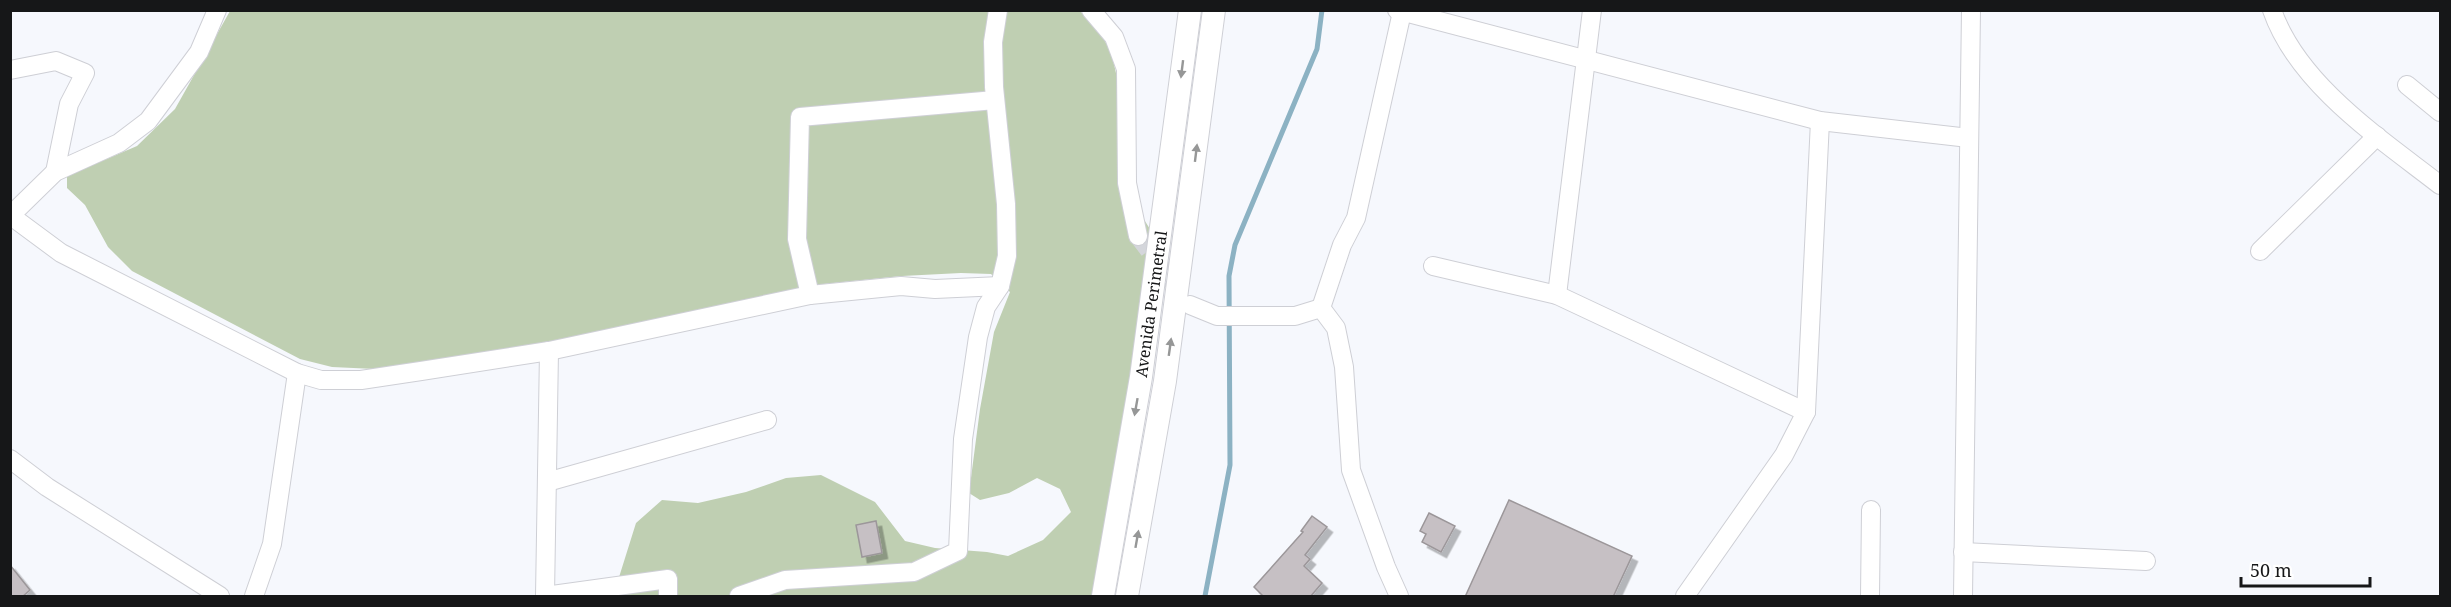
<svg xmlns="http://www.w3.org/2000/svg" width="2451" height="607" font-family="'Noto Serif',serif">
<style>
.green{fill:#bfcfb2}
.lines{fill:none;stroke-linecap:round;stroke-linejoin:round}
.stream{stroke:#8cb2c3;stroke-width:5}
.building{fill:#c6c0c4;stroke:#9c979a;stroke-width:1.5;filter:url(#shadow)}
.minor-tunnel{stroke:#d4d6db;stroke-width:18;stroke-dasharray:18 9;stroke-linecap:butt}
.minor-casing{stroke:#cecfd5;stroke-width:20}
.major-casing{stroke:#cecfd5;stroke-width:24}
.minor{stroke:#fff;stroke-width:18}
.major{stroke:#fff;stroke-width:22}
.oneway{fill:#969797}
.labels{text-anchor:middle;stroke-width:5;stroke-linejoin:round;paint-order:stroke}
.street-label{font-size:16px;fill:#161718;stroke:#fff}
</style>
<defs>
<filter id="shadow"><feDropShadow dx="5.5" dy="5.5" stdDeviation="0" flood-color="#0004"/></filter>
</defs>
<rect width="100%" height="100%" fill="#f6f8fd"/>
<!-- green -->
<path class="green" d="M 230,11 L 1080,11 L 1096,27 L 1111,51 L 1118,82 L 1135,205 L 1158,242 L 1107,596 L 616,596 L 615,590 L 636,523 L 662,500 L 698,503 L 746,492 L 786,478 L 821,475 L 875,502 L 905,541 L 935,548 L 987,552 L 1008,556 L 1043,540 L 1071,512 L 1060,489 L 1037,478 L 1009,493 L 980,500 L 969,493 L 980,409 L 994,332 L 1010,292 L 991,274 L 961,273 L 902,276 L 814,285 L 552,341 L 375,369 L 332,367 L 300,359 L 132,271 L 108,247 L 85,205 L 67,188 L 67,176 L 137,146 L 175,109 Z"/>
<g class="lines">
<!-- stream -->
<path class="stream" d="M 1205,596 L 1230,465 L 1229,276 L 1235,245 L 1317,49 L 1322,10"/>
</g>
<!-- building -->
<g class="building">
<path d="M 1509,500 L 1632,556 L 1613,597 L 1465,597 Z"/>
<path d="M 1429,513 L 1455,526 L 1441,552 L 1422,542 L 1426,534 L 1420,531 Z"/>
<path d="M 1312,516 L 1327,527 L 1305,555 L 1310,559 L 1304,566 L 1322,583 L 1310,597 L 1264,597 L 1254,587 L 1303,532 L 1301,531 Z"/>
<path d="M 876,521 L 882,553 L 862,557 L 856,525 Z"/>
<path d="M 10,565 L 30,590 L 22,597 L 10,597 Z"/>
</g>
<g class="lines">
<!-- minor-tunnel -->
<path class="minor-tunnel" d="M 1138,236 L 1182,294"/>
<!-- minor casing -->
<g class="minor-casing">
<g id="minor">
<path d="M 1091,10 L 1114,37 L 1126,69 L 1127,183 L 1138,236"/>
<path d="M 1397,10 L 1820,121 L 1969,138"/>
<path d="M 2272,10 C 2298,85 2381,139 2440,185"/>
<path d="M 10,70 L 56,61 L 85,73 L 69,104 L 55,172"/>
<path d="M 2407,85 L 2440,112"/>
<path d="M 10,216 L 55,172 L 119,143 L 148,121 L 199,52 L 217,10"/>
<path d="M 11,216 L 61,253 L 297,373 L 321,380 L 361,380 L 421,371 L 549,351 L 810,295 L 901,286 L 935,289 L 1000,286"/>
<path d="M 2260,251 L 2377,136"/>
<path d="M 1433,266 L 1557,295 L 1806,412"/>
<path d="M 810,295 L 797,239 L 800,117 L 995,100"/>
<path d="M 1557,295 L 1592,10"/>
<path d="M 1190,305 L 1217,316 L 1295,316 L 1321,308 L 1336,328 L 1344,367 L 1351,470 L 1386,567 L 1399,596"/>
<path d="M 1321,308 L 1342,245 L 1356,218 L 1402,12"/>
<path d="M 10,459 L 47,487 L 220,596"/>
<path d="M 547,482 L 767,420"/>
<path d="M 1963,552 L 2146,561"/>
<path d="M 254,596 L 272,544 L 297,373"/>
<path d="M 545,596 L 549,351"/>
<path d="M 545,596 L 668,579 L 668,596"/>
<path d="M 739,596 L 785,580 L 914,572 L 958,551 L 963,439 L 978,337 L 986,307 L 1000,286 L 1007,256 L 1006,204 L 994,87 L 993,42 L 998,10"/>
<path d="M 1685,596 L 1784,455 L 1806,412 L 1820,121"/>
<path d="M 1870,596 L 1871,510"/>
<path d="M 1963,596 L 1971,10"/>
</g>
</g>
<!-- major casing -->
<g class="major-casing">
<g id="major">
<path d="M 1103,596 L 1141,377 L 1190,10"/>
<path d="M 1127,596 L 1165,381 L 1214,10"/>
</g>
</g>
<!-- minor -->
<use href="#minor" class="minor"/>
<!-- major -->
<use href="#major" class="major"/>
</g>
<!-- one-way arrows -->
<defs><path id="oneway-solid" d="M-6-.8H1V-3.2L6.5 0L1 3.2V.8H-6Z" transform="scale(1.5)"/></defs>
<g class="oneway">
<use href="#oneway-solid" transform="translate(1182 69) rotate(97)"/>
<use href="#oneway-solid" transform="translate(1196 153) rotate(-83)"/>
<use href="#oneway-solid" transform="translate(1170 347) rotate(-82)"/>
<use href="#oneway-solid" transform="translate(1136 407) rotate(100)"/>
<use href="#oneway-solid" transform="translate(1137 539) rotate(-80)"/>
</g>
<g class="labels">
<!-- street labels -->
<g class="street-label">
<text transform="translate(1151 304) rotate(-82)" y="6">Avenida Perimetral</text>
</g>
</g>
<!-- border -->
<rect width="2451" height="607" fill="none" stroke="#161718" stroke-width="24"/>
<!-- scale -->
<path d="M2241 577v9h129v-9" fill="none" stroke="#161718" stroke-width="3"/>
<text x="2250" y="577" font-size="18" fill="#161718" stroke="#ffffff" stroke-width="4.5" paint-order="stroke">50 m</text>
</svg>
